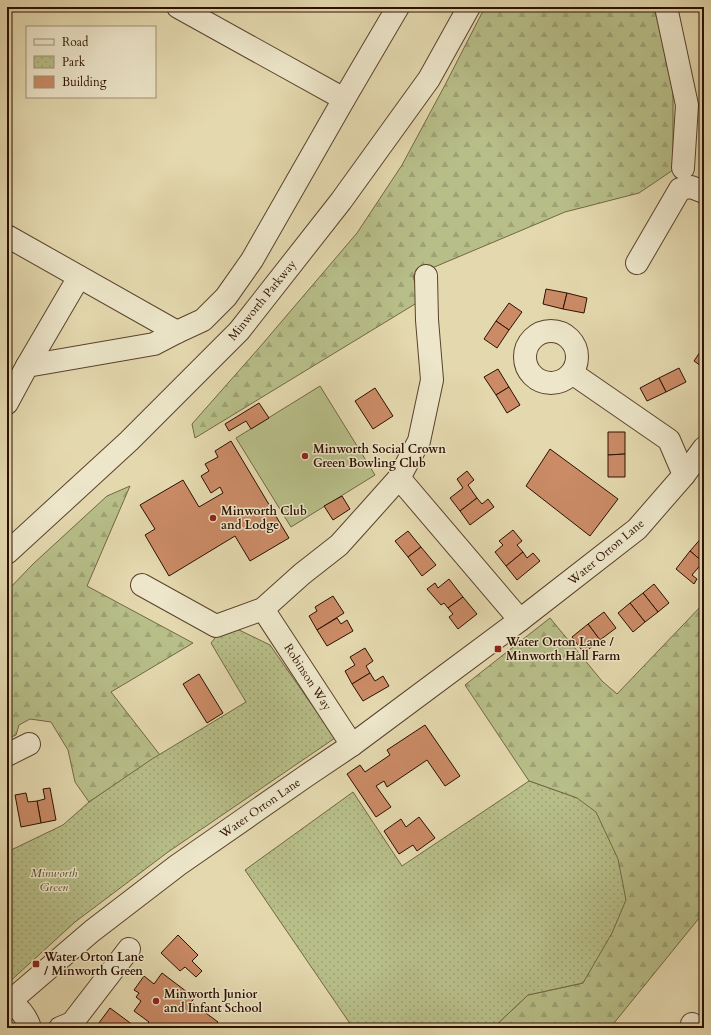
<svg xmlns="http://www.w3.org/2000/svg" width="711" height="1035" font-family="Cardo,serif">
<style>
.forest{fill:url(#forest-firs);stroke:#726744}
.park{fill:url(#park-dots);stroke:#726744}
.pitch{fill:#b7be88;stroke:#726744}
.building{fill:#ca8b66;stroke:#2c1000}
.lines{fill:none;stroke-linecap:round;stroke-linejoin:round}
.minor-casing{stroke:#5a422c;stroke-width:24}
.minor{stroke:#ede6ca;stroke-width:22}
.poi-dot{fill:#8f2418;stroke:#ede6ca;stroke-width:1.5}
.labels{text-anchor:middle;stroke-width:3;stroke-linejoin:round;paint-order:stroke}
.street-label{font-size:12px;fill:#2c1000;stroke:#ede6ca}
.poi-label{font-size:12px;font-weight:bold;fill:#2c1000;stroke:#ede6ca;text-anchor:start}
.park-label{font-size:12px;font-style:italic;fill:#5d4d30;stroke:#ede6ca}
</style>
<defs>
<pattern id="forest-firs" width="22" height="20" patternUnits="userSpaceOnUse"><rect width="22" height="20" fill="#b7be88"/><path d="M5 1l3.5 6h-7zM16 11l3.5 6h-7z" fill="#9ea274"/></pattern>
<pattern id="park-dots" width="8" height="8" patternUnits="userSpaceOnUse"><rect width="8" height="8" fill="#b7be88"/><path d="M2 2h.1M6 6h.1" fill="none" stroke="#9ea274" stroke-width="1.8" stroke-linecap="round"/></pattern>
</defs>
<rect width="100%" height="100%" fill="#e4d8ae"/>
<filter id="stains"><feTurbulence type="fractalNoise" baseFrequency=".005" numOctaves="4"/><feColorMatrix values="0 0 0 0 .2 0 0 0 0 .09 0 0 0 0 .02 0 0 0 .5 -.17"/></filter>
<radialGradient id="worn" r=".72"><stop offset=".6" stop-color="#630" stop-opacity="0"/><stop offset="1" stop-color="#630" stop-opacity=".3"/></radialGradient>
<!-- forest -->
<g class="forest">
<path d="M 485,7 L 656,7 L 673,92 L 673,170 L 639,193 L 565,212 L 413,276 L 420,301 L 195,438 L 192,424 L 259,348 L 357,233 L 402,165 L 445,85 Z"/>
<path d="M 130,486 L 87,586 L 193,643 L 111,692 L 160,755 L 89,802 L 75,782 L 68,750 L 51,722 L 30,719 L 19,725 L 16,735 L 7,739 L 7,591 L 33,564 L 107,496 Z"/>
<path d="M 704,603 L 704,912 L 610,1028 L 493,1028 L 528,995 L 583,983 L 577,798 L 529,781 L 465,685 L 550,618 L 602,681 L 617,694 Z"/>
</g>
<!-- park -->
<g class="park">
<path d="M 233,627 L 270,645 L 335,738 L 168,852 L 75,922 L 7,984 L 7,852 L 63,825 L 89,802 L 152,759 L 246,702 L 211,643 L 219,633 Z"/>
<path d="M 529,781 L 577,798 L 596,812 L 618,859 L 626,900 L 612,933 L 583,983 L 528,995 L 493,1028 L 353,1028 L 245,870 L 353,792 L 402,866 Z"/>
</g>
<!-- pitch -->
<path class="pitch" d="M 320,386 L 375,475 L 291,527 L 236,438 Z"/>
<!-- building -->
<g class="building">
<path d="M 546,289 L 567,293 L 563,309 L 543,304 Z"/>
<path d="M 567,293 L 587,298 L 584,313 L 563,309 Z"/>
<path d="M 509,303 L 522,312 L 509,330 L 496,321 Z"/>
<path d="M 496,321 L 509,330 L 497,348 L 484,339 Z"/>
<path d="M 704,346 L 704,368 L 694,361 Z"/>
<path d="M 679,368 L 686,382 L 666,392 L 659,378 Z"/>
<path d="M 498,369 L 509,387 L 496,395 L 484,377 Z"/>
<path d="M 659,378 L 666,392 L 647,401 L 640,388 Z"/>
<path d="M 509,387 L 520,405 L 507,413 L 496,395 Z"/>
<path d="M 375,388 L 393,416 L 373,429 L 355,401 Z"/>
<path d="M 259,403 L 269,418 L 251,429 L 246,421 L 229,431 L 225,424 Z"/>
<path d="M 608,432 L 625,432 L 625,454 L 608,455 Z"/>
<path d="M 231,441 L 289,538 L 250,561 L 235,536 L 169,576 L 145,535 L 155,529 L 140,505 L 183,480 L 199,507 L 223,493 L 220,487 L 211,493 L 201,476 L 209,471 L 205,464 L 218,457 L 215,451 Z"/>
<path d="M 550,449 L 618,499 L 590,536 L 526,486 Z"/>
<path d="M 625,454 L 625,477 L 608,477 L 608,455 Z"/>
<path d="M 467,471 L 474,480 L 468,485 L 477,498 L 460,511 L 450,498 L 463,488 L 457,479 Z"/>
<path d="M 342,496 L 350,509 L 333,520 L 324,506 Z"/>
<path d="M 477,498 L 482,504 L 488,499 L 494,507 L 470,525 L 460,511 Z"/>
<path d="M 513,530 L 522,541 L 517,545 L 523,552 L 506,566 L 495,552 L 503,545 L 499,541 Z"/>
<path d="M 408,531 L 421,547 L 408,557 L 395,541 Z"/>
<path d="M 704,535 L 704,563 L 690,551 Z"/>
<path d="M 421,547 L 436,565 L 422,576 L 408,557 Z"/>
<path d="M 690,551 L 703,562 L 692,575 L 697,579 L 694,584 L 676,569 Z"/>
<path d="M 523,552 L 527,558 L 533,553 L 540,561 L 517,580 L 506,566 Z"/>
<path d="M 449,579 L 463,597 L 448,608 L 444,603 L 441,605 L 427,589 L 435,583 L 438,588 Z"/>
<path d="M 654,584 L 669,603 L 658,612 L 643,593 Z"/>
<path d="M 643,593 L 658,612 L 645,622 L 630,603 Z"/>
<path d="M 333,596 L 344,613 L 317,630 L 309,616 L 317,611 L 315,607 Z"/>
<path d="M 463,597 L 477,614 L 458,629 L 449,617 L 453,614 L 448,608 Z"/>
<path d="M 630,603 L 645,622 L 633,632 L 618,613 Z"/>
<path d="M 604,612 L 616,628 L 600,640 L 588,624 Z"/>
<path d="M 337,618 L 341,624 L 347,620 L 353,631 L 327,646 L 317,630 Z"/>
<path d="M 588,624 L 600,640 L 584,653 L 572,637 Z"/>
<path d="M 365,648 L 373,661 L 366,666 L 370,673 L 352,684 L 345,671 L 355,665 L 350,657 Z"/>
<path d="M 370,673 L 375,681 L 383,676 L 389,686 L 363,701 L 352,684 Z"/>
<path d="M 199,674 L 223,713 L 207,723 L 183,684 Z"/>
<path d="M 425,725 L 460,776 L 445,786 L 427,760 L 387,787 L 384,781 L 376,786 L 391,807 L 376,817 L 347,774 L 360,765 L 365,772 L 390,755 L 387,750 Z"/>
<path d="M 50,788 L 56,820 L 41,823 L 37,801 L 45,799 L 43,789 Z"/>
<path d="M 26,793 L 28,802 L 37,801 L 41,823 L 21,827 L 15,795 Z"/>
<path d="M 419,817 L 435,838 L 417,851 L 413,845 L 399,854 L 384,831 L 401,819 L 406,827 Z"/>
<path d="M 178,935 L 198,955 L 192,961 L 202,971 L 196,977 L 185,967 L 180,971 L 161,953 Z"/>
<path d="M 162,973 L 195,998 L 191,1002 L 218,1022 L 213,1028 L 144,1028 L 149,1022 L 134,1011 L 141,1001 L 136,997 L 139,993 L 134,990 L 144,976 L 154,984 Z"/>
<path d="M 110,1008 L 137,1028 L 97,1028 L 96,1027 Z"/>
</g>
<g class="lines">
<!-- minor casing -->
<g class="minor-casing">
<g id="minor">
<path d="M 178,7 L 344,99"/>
<path d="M 666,7 L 687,105 L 683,168"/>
<path d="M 7,236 L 177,332"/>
<path d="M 637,263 L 680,189 L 691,187 L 704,192"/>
<circle cx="551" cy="357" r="26"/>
<path d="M 27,366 L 79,277"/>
<path d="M 572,373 L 669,440 L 684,475"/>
<path d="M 7,403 L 27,366 L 154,344 L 177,332 L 203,320 L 226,297 L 252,260 L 344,99 L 398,7"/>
<path d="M 399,478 L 520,620"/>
<path d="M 7,553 L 129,441 L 239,331 L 341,201 L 429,79 L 469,7"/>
<path d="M 142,585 L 216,626 L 263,609 L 302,574 L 339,545 L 366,515 L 399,478 L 419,441 L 432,380 L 427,320 L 426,276"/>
<path d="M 263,609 L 352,745"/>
<path d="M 7,755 L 29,744"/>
<path d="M 10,1001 C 19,1008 27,1017 30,1028"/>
<path d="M 7,1004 L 92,931 L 178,865 L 306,776 L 352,745 L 520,620 L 637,529 L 684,475 L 704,448"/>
<path d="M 692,1024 L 696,1028"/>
<path d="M 60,1028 L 72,1023 L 129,949"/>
</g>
</g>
<!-- minor -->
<use href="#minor" class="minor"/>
</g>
<!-- markers -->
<g class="poi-dot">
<circle cx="305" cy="456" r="4"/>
<circle cx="213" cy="518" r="4"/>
<rect x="494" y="645" width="8" height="8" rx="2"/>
<rect x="32" y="960" width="8" height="8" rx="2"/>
<circle cx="156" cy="1001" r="4"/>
</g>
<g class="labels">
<!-- street labels -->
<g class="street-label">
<text transform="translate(262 300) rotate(-51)" y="4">Minworth Parkway</text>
<text transform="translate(606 552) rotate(-40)" y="4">Water Orton Lane</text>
<text transform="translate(308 677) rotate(57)" y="4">Robinson Way</text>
<text transform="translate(260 808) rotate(-35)" y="4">Water Orton Lane</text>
</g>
<!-- poi labels -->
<g class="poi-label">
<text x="313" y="453">Minworth Social Crown<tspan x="313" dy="14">Green Bowling Club</tspan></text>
<text x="221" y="515">Minworth Club<tspan x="221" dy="14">and Lodge</tspan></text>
<text x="506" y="646">Water Orton Lane /<tspan x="506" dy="14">Minworth Hall Farm</tspan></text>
<text x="44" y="961">Water Orton Lane<tspan x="44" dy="14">/ Minworth Green</tspan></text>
<text x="164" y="998">Minworth Junior<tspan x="164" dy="14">and Infant School</tspan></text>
</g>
<!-- park labels -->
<g class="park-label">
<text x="54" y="877">Minworth<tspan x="54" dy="14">Green</tspan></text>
</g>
</g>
<!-- margin -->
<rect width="711" height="1035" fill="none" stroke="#e4d8ae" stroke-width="24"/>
<rect x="8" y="8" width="695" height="1019" fill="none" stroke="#2c1000" stroke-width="2"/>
<rect x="12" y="12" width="687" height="1011" fill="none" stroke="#2c1000"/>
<!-- legend -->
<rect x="26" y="26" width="130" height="72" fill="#ede6ca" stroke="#a09079"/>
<rect x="34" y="39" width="20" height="6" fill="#ede6ca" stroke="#a09079"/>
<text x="62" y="46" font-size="12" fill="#2c1000">Road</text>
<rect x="34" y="56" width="20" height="12" fill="url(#park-dots)" stroke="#a09079"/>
<text x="62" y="66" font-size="12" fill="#2c1000">Park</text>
<rect x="34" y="76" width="20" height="12" fill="#ca8b66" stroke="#a09079"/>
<text x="62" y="86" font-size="12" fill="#2c1000">Building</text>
<rect width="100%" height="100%" filter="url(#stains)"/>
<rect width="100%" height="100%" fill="url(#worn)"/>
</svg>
